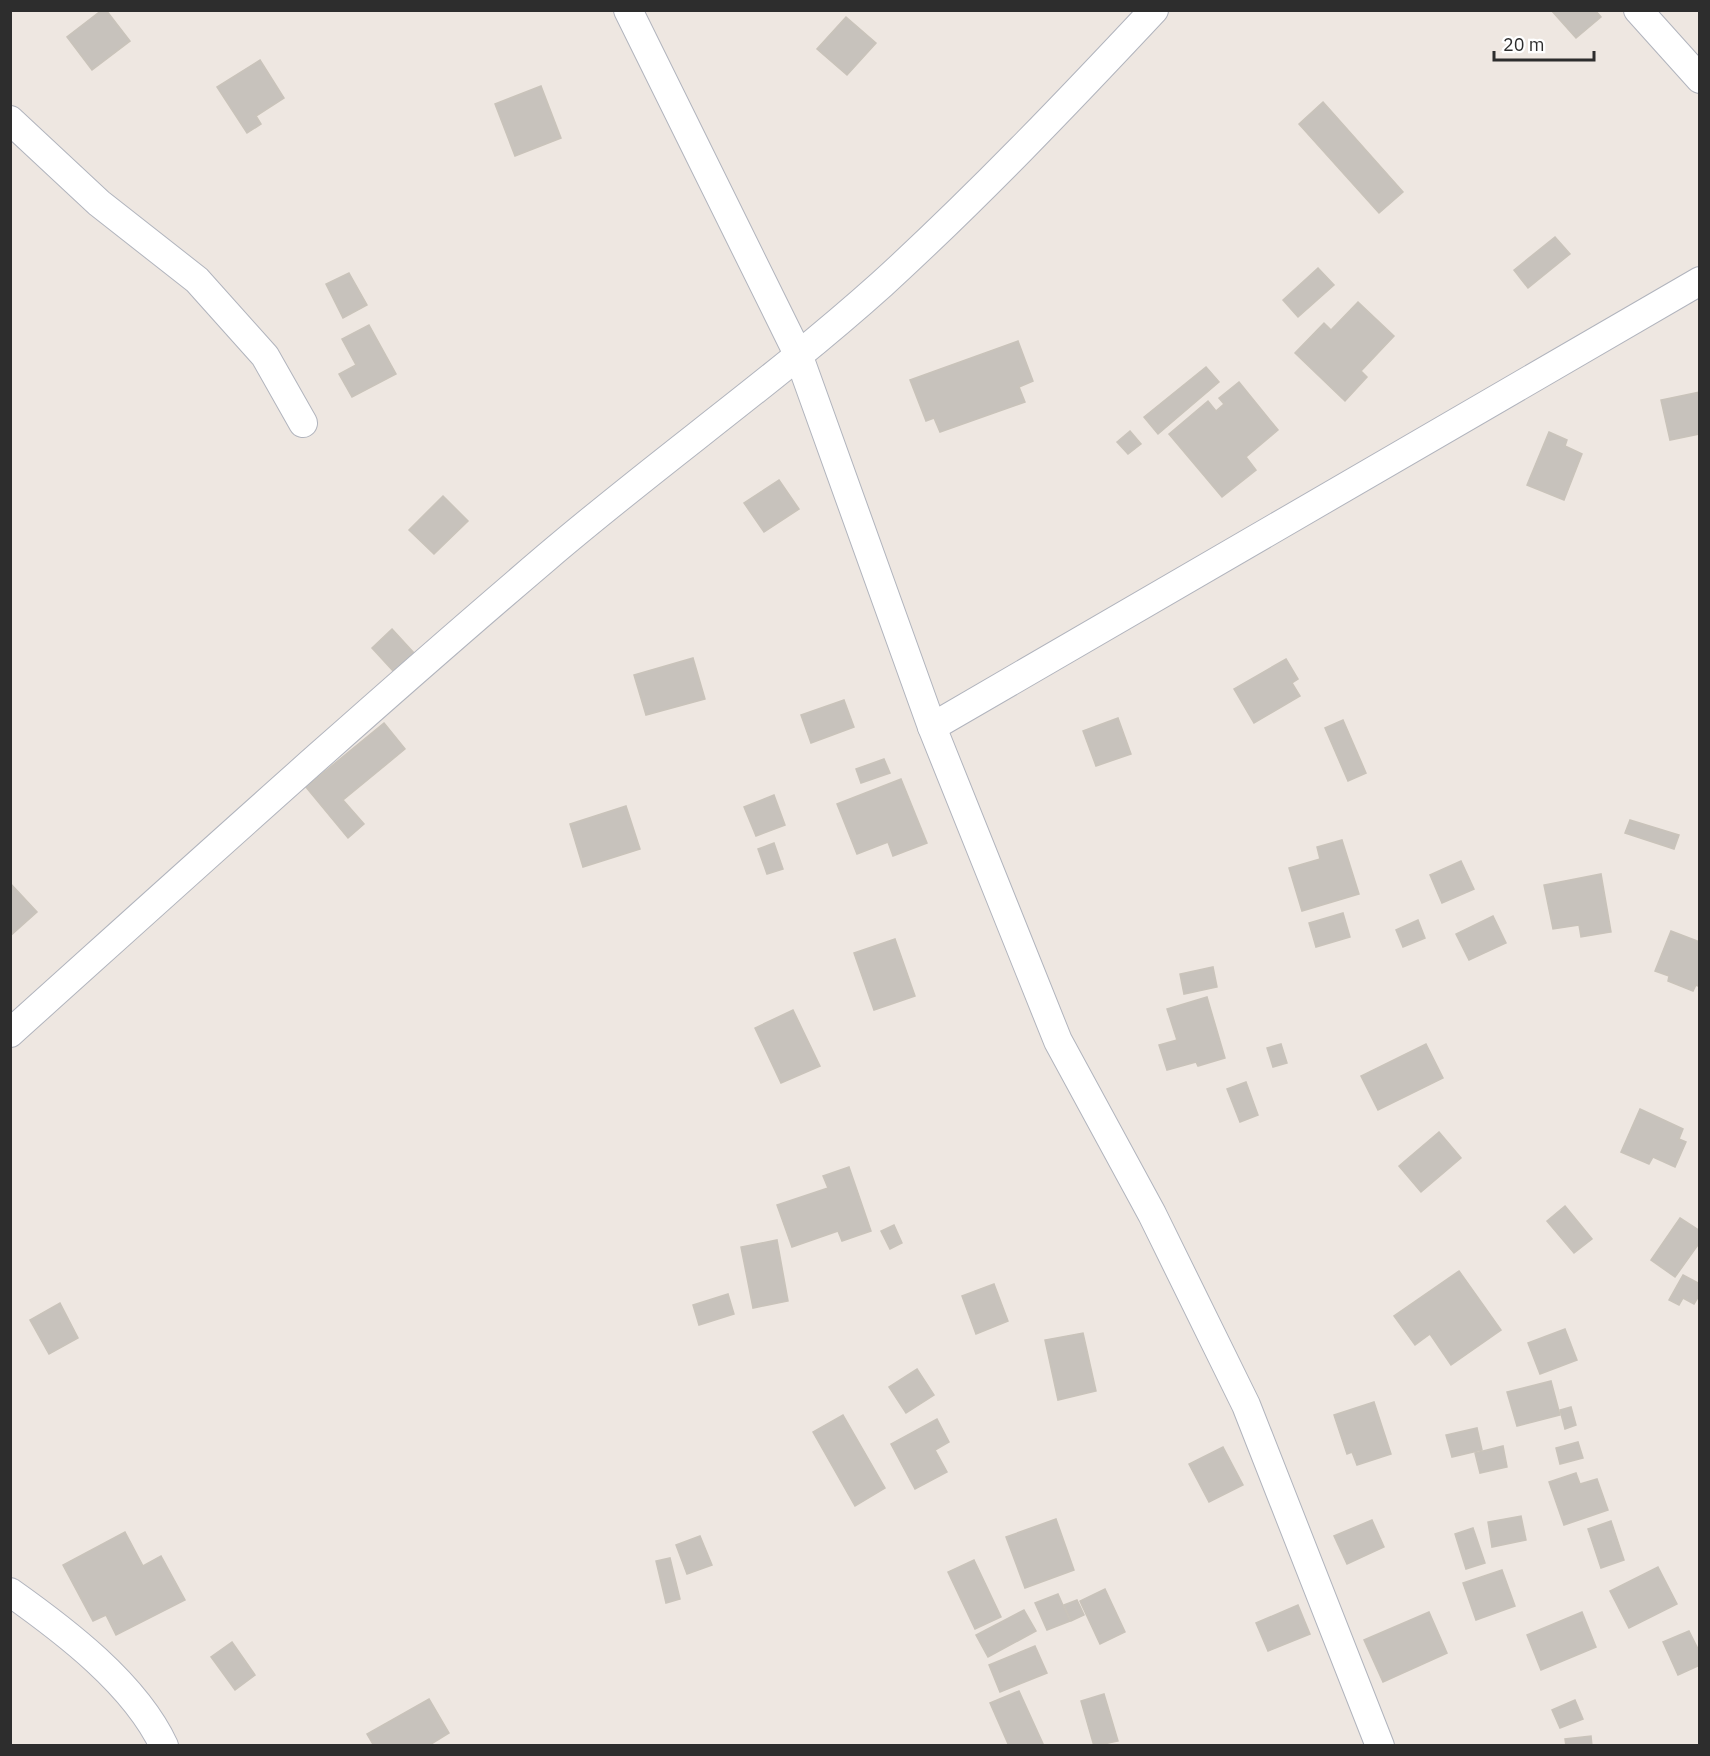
<svg xmlns="http://www.w3.org/2000/svg" width="1710" height="1756" font-family="'IBM Plex Sans',sans-serif">
<style>
.building{fill:#c7c2bc;stroke:#c9c3ba;stroke-width:1.5}
.lines{fill:none;stroke-linecap:round;stroke-linejoin:round}
.street-casing{stroke:#b1b4bd;stroke-width:30}
.street{stroke:#fff;stroke-width:28}
</style>
<rect width="100%" height="100%" fill="#eee7e1"/>
<!-- building -->
<g class="building">
<path d="M 102,10 L 106,10 L 130,41 L 92,70 L 67,37 Z"/>
<path d="M 1551,10 L 1595,10 L 1601,17 L 1576,38 Z"/>
<path d="M 846,17 L 876,43 L 847,75 L 817,49 Z"/>
<path d="M 260,60 L 284,98 L 256,116 L 261,124 L 247,133 L 217,87 Z"/>
<path d="M 541,86 L 561,138 L 515,156 L 495,104 Z"/>
<path d="M 1323,102 L 1403,192 L 1379,213 L 1299,124 Z"/>
<path d="M 1555,237 L 1570,254 L 1528,288 L 1514,270 Z"/>
<path d="M 1318,268 L 1334,285 L 1298,317 L 1283,300 Z"/>
<path d="M 349,273 L 367,305 L 343,318 L 326,284 Z"/>
<path d="M 1358,302 L 1394,336 L 1361,371 L 1367,377 L 1345,401 L 1295,353 L 1324,323 L 1331,330 Z"/>
<path d="M 369,325 L 396,374 L 352,397 L 339,374 L 356,365 L 342,339 Z"/>
<path d="M 1018,341 L 1033,381 L 1019,387 L 1025,402 L 940,432 L 934,418 L 926,421 L 910,380 Z"/>
<path d="M 1206,367 L 1219,382 L 1158,434 L 1144,417 Z"/>
<path d="M 1239,382 L 1278,430 L 1246,457 L 1256,470 L 1222,497 L 1169,434 L 1208,401 L 1216,411 L 1224,404 L 1219,398 Z"/>
<path d="M 1700,392 L 1700,434 L 1670,440 L 1661,400 Z"/>
<path d="M 1130,431 L 1141,444 L 1128,454 L 1117,442 Z"/>
<path d="M 1549,432 L 1567,440 L 1565,446 L 1582,454 L 1564,500 L 1527,485 Z"/>
<path d="M 779,480 L 799,509 L 764,532 L 744,503 Z"/>
<path d="M 443,496 L 468,521 L 434,554 L 409,530 Z"/>
<path d="M 392,629 L 414,653 L 394,672 L 372,648 Z"/>
<path d="M 693,658 L 705,699 L 646,715 L 634,675 Z"/>
<path d="M 1286,659 L 1298,679 L 1292,683 L 1300,696 L 1254,723 L 1234,689 Z"/>
<path d="M 844,700 L 854,727 L 811,743 L 801,715 Z"/>
<path d="M 1118,718 L 1131,754 L 1096,766 L 1083,731 Z"/>
<path d="M 1343,720 L 1366,773 L 1348,781 L 1325,728 Z"/>
<path d="M 384,723 L 405,749 L 343,800 L 364,824 L 348,838 L 306,787 Z"/>
<path d="M 884,759 L 890,773 L 861,783 L 856,769 Z"/>
<path d="M 901,779 L 927,843 L 893,856 L 888,842 L 857,854 L 837,804 Z"/>
<path d="M 774,795 L 785,825 L 756,836 L 744,807 Z"/>
<path d="M 626,806 L 640,849 L 583,867 L 570,824 Z"/>
<path d="M 1630,820 L 1679,835 L 1674,849 L 1625,833 Z"/>
<path d="M 1342,840 L 1359,894 L 1302,911 L 1289,868 L 1320,859 L 1317,847 Z"/>
<path d="M 774,843 L 783,869 L 767,874 L 758,849 Z"/>
<path d="M 1461,861 L 1474,889 L 1442,903 L 1430,875 Z"/>
<path d="M 1601,874 L 1611,932 L 1581,937 L 1579,925 L 1553,929 L 1544,885 Z"/>
<path d="M 10,883 L 37,912 L 10,936 Z"/>
<path d="M 1343,913 L 1350,937 L 1316,947 L 1309,923 Z"/>
<path d="M 1493,916 L 1506,943 L 1469,960 L 1456,934 Z"/>
<path d="M 1418,920 L 1425,938 L 1403,947 L 1396,930 Z"/>
<path d="M 1671,931 L 1700,942 L 1700,987 L 1696,985 L 1693,991 L 1668,981 L 1669,976 L 1655,971 Z"/>
<path d="M 895,939 L 915,996 L 874,1010 L 854,953 Z"/>
<path d="M 1213,967 L 1217,987 L 1184,994 L 1180,974 Z"/>
<path d="M 1207,997 L 1225,1058 L 1198,1066 L 1196,1062 L 1167,1070 L 1159,1045 L 1177,1040 L 1167,1009 Z"/>
<path d="M 793,1010 L 820,1066 L 781,1083 L 755,1028 Z"/>
<path d="M 1281,1044 L 1287,1063 L 1273,1067 L 1267,1048 Z"/>
<path d="M 1426,1044 L 1443,1078 L 1378,1110 L 1361,1076 Z"/>
<path d="M 1246,1082 L 1258,1115 L 1240,1122 L 1227,1089 Z"/>
<path d="M 1640,1109 L 1683,1129 L 1679,1139 L 1686,1142 L 1675,1167 L 1653,1157 L 1649,1164 L 1621,1152 Z"/>
<path d="M 1439,1132 L 1461,1158 L 1421,1192 L 1399,1166 Z"/>
<path d="M 849,1167 L 871,1231 L 842,1241 L 838,1231 L 792,1247 L 777,1205 L 828,1188 L 823,1176 Z"/>
<path d="M 1565,1206 L 1592,1239 L 1574,1253 L 1547,1221 Z"/>
<path d="M 1680,1218 L 1700,1231 L 1700,1242 L 1675,1277 L 1651,1260 Z"/>
<path d="M 894,1225 L 902,1243 L 890,1249 L 881,1231 Z"/>
<path d="M 777,1240 L 788,1301 L 753,1308 L 741,1247 Z"/>
<path d="M 1459,1271 L 1501,1330 L 1451,1365 L 1430,1334 L 1415,1345 L 1394,1316 Z"/>
<path d="M 1683,1275 L 1700,1284 L 1700,1294 L 1694,1304 L 1683,1298 L 1679,1305 L 1669,1300 Z"/>
<path d="M 994,1284 L 1008,1321 L 976,1334 L 962,1296 Z"/>
<path d="M 728,1294 L 734,1314 L 699,1325 L 693,1305 Z"/>
<path d="M 60,1303 L 78,1338 L 49,1354 L 30,1320 Z"/>
<path d="M 1565,1329 L 1577,1360 L 1540,1374 L 1528,1343 Z"/>
<path d="M 1083,1333 L 1096,1391 L 1058,1400 L 1045,1340 Z"/>
<path d="M 917,1369 L 934,1395 L 906,1413 L 889,1387 Z"/>
<path d="M 1551,1381 L 1560,1415 L 1517,1426 L 1507,1392 Z"/>
<path d="M 1374,1402 L 1391,1454 L 1357,1465 L 1352,1452 L 1347,1454 L 1334,1415 Z"/>
<path d="M 1571,1407 L 1576,1425 L 1565,1429 L 1560,1410 Z"/>
<path d="M 843,1415 L 885,1488 L 855,1506 L 813,1432 Z"/>
<path d="M 937,1419 L 949,1442 L 935,1450 L 947,1472 L 915,1489 L 891,1444 Z"/>
<path d="M 1477,1428 L 1482,1450 L 1452,1457 L 1446,1435 Z"/>
<path d="M 1578,1442 L 1583,1458 L 1560,1464 L 1556,1448 Z"/>
<path d="M 1503,1446 L 1507,1467 L 1480,1473 L 1475,1453 Z"/>
<path d="M 1223,1447 L 1243,1485 L 1209,1502 L 1189,1464 Z"/>
<path d="M 1576,1473 L 1580,1484 L 1597,1479 L 1608,1510 L 1564,1525 L 1549,1482 Z"/>
<path d="M 1521,1516 L 1526,1540 L 1492,1547 L 1488,1522 Z"/>
<path d="M 1056,1519 L 1074,1570 L 1025,1588 L 1006,1537 Z"/>
<path d="M 1372,1520 L 1384,1547 L 1347,1564 L 1334,1536 Z"/>
<path d="M 1611,1521 L 1624,1560 L 1601,1568 L 1588,1529 Z"/>
<path d="M 1473,1528 L 1485,1563 L 1466,1569 L 1455,1534 Z"/>
<path d="M 125,1532 L 143,1566 L 161,1556 L 185,1600 L 116,1635 L 106,1615 L 93,1621 L 63,1565 Z"/>
<path d="M 700,1536 L 712,1565 L 687,1574 L 676,1545 Z"/>
<path d="M 670,1558 L 680,1599 L 666,1603 L 656,1561 Z"/>
<path d="M 974,1560 L 1001,1617 L 975,1629 L 948,1572 Z"/>
<path d="M 1658,1567 L 1677,1604 L 1629,1628 L 1610,1591 Z"/>
<path d="M 1502,1570 L 1515,1606 L 1476,1620 L 1463,1583 Z"/>
<path d="M 1105,1589 L 1125,1632 L 1100,1644 L 1080,1601 Z"/>
<path d="M 1058,1594 L 1070,1621 L 1047,1630 L 1035,1603 Z"/>
<path d="M 1077,1600 L 1084,1615 L 1071,1621 L 1064,1605 Z"/>
<path d="M 1298,1605 L 1310,1634 L 1268,1651 L 1256,1623 Z"/>
<path d="M 1024,1610 L 1036,1631 L 988,1657 L 976,1635 Z"/>
<path d="M 1429,1612 L 1447,1653 L 1383,1682 L 1364,1640 Z"/>
<path d="M 1582,1612 L 1596,1647 L 1541,1670 L 1527,1635 Z"/>
<path d="M 1689,1631 L 1700,1653 L 1700,1665 L 1678,1675 L 1663,1642 Z"/>
<path d="M 232,1642 L 255,1675 L 235,1690 L 211,1657 Z"/>
<path d="M 1035,1646 L 1047,1673 L 1000,1692 L 989,1665 Z"/>
<path d="M 1019,1691 L 1044,1746 L 1009,1746 L 990,1703 Z"/>
<path d="M 1104,1694 L 1118,1741 L 1094,1746 L 1081,1701 Z"/>
<path d="M 429,1699 L 449,1733 L 428,1746 L 374,1746 L 367,1734 Z"/>
<path d="M 1575,1700 L 1583,1719 L 1560,1728 L 1552,1710 Z"/>
<path d="M 1591,1736 L 1592,1746 L 1566,1746 L 1565,1739 Z"/>
</g>
<g class="lines">
<!-- street casing -->
<g class="street-casing">
<g id="street">
<path d="M 628,10 L 798,354 L 932,727 L 1058,1041 L 1152,1214 L 1246,1405 L 1380,1746"/>
<path d="M 1638,10 L 1700,79"/>
<path d="M 10,120 L 99,203 L 197,280 L 265,356 L 303,423"/>
<path d="M 932,727 L 1700,281"/>
<path d="M 10,1033 C 188,873 365,712 547,557 C 657,463 775,380 882,284 C 977,197 1066,104 1154,10"/>
<path d="M 10,1592 C 65,1631 135,1684 164,1746"/>
</g>
</g>
<!-- street -->
<use href="#street" class="street"/>
</g>
<!-- border -->
<rect width="1710" height="1756" fill="none" stroke="#2d2d2d" stroke-width="24"/>
<!-- scale -->
<path d="M1494 51v9h100v-9" fill="none" stroke="#2d2d2d" stroke-width="3"/>
<text x="1503" y="51" font-size="18" fill="#2d2d2d" stroke="#ffffff" stroke-width="4.5" paint-order="stroke">20 m</text>
</svg>
